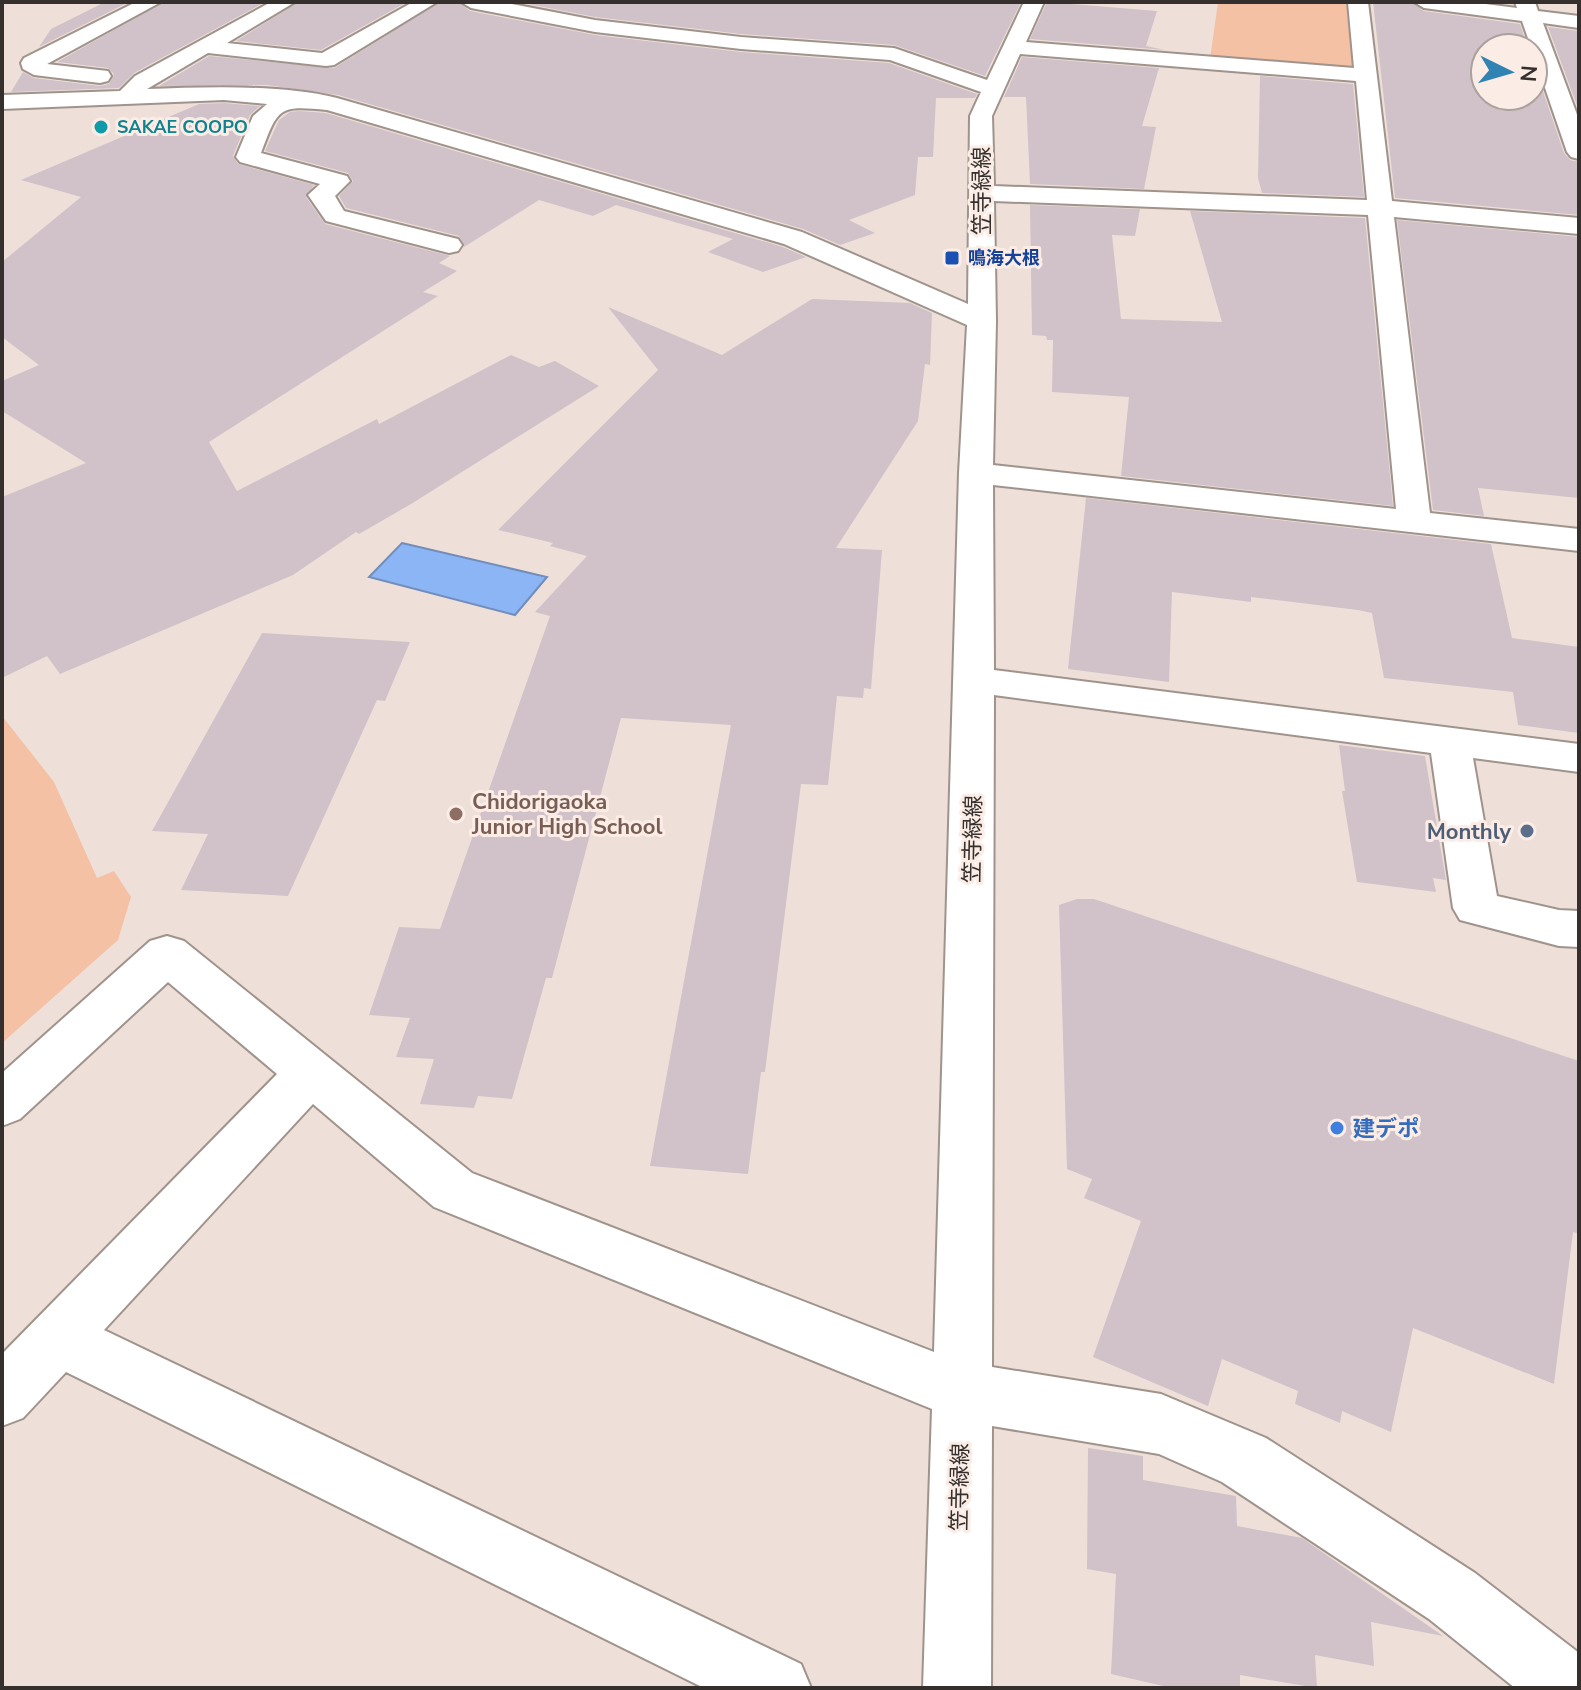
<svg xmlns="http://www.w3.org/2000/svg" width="1581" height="1690" font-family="'Nunito Sans','Noto Sans JP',sans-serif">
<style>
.green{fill:#f4c1a5}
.water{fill:#8cb5f5;stroke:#728db9;stroke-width:2}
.building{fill:#d0c2c8}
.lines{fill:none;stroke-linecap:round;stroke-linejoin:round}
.minor-casing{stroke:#9f938c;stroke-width:4}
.minor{fill:#fff;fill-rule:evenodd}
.culture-dot{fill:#0f9aa8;stroke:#fbede6;stroke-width:3}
.transit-dot{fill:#1a4fb4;stroke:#fbede6;stroke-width:3}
.education-dot{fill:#8d6e63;stroke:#fbede6;stroke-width:3}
.service-dot{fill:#5c6f8a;stroke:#fbede6;stroke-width:3}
.shop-dot{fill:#3f7fe0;stroke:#fbede6;stroke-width:3}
.labels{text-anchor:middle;stroke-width:6;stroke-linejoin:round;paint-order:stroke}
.far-culture-label{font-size:18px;font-weight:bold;fill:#0d838f;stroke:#fbede6;text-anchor:start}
.far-transit-label{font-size:18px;font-weight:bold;fill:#164399;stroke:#fbede6;text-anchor:start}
.street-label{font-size:22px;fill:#35302d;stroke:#fbede6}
.education-label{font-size:22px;font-weight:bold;fill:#785e54;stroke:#fbede6;text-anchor:start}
.service-label{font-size:22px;font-weight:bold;fill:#4e5e75;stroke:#fbede6;text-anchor:end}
.shop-label{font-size:22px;font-weight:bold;fill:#366cbe;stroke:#fbede6;text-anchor:start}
</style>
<rect width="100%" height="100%" fill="#eee0d9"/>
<!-- green -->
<g class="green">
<path d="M 1218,2 L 1348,2 L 1353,67 L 1344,69 L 1210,59 Z"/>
<path d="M 2,716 L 54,782 L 97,878 L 114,871 L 131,897 L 118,940 L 2,1043 Z"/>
</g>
<!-- water -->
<path class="water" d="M 402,543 L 547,577 L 515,615 L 369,577 Z"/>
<!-- building -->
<g class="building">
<path d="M 105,2 L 129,2 L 39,47 L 51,29 Z"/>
<path d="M 164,2 L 265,2 L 134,73 L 119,88 L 11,92 L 23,72 L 34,78 L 100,86 L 109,84 L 114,74 L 108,68 L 57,62 Z"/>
<path d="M 298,2 L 407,2 L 321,50 L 236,41 Z"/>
<path d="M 440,2 L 458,2 L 470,11 L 595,35 L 741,52 L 889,63 L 977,94 L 975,98 L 936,98 L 933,157 L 918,157 L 915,195 L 849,220 L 875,233 L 840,245 L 803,229 L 338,95 L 267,85 L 159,86 L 209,56 L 334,68 Z"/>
<path d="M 518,2 L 1021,2 L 985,76 L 894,45 L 741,34 L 595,17 Z"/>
<path d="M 1047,2 L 1157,11 L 1146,46 L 1165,50 L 1030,39 Z"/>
<path d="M 1373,2 L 1411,2 L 1424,11 L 1520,24 L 1528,48 L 1485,48 L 1485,96 L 1533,96 L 1533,62 L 1564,153 L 1570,160 L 1579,162 L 1579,215 L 1395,198 Z"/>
<path d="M 1548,27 L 1579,31 L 1579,111 Z"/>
<path d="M 1022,57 L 1159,68 L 1142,126 L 1156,127 L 1144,189 L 1030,184 L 1026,97 L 1004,97 Z"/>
<path d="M 1260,76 L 1353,84 L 1364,197 L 1262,193 L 1258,178 Z"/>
<path d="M 224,103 L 260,106 L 250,115 L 233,156 L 238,164 L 314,185 L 306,197 L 325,224 L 450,256 L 439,263 L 457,271 L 423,292 L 438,296 L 209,442 L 237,491 L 377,419 L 379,424 L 511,355 L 539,367 L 555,361 L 599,386 L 411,504 L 359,534 L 356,532 L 293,575 L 60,674 L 47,656 L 2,678 L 2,497 L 86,463 L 2,411 L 2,381 L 39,365 L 2,337 L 2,262 L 81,197 L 21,180 L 199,104 Z"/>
<path d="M 299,111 L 326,113 L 783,247 L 806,257 L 763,272 L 708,252 L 733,239 L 616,205 L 593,216 L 539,200 L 464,247 L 459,236 L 346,208 L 339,196 L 353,181 L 348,173 L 265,151 L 279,120 L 290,112 Z"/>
<path d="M 1030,205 L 1140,209 L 1135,236 L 1112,235 L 1121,319 L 1222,322 L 1190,211 L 1365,218 L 1393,506 L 1121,476 L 1129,397 L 1052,392 L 1053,340 L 1047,340 L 1046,336 L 1032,335 Z"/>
<path d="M 1397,220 L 1579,237 L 1579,498 L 1478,488 L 1484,516 L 1433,510 Z"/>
<path d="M 812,299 L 910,303 L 932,313 L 930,365 L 925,364 L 918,421 L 836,548 L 882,550 L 871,689 L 864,688 L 863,698 L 837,696 L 828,785 L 801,784 L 765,1072 L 761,1072 L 748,1174 L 650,1166 L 731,725 L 621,718 L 552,978 L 546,978 L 512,1099 L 478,1096 L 474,1108 L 420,1104 L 434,1059 L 396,1057 L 410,1018 L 369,1015 L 399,927 L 440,929 L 550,616 L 535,612 L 587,556 L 550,546 L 553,543 L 498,530 L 658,370 L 608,307 L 722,355 Z"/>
<path d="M 1086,498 L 1491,544 L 1512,638 L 1579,647 L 1579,733 L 1518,725 L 1513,692 L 1384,678 L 1372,613 L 1358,610 L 1251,597 L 1251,602 L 1172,592 L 1169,682 L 1068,669 Z"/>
<path d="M 262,633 L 410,642 L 385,701 L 377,700 L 288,896 L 181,890 L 208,834 L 152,831 Z"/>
<path d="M 1339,745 L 1425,756 L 1446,880 L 1433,878 L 1436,892 L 1357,882 L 1342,791 L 1345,791 Z"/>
<path d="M 1077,899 L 1094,899 L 1579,1061 L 1579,1234 L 1573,1232 L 1554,1384 L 1413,1328 L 1391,1432 L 1342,1411 L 1340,1423 L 1295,1404 L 1298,1391 L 1222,1359 L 1208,1406 L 1093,1357 L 1141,1221 L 1084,1198 L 1092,1179 L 1067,1169 L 1059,905 Z"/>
<path d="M 1088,1448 L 1143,1456 L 1143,1480 L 1236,1496 L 1237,1526 L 1302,1538 L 1443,1636 L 1371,1622 L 1374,1666 L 1315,1655 L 1317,1688 L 1240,1675 L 1240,1688 L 1172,1688 L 1111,1674 L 1116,1574 L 1087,1569 Z"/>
</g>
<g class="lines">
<!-- minor casing -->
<g class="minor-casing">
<g id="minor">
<path d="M 136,2 L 161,2 L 47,64 L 108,71 L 111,76 L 108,81 L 100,83 L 34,75 L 23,69 L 21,63 L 24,58 Z"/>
<path d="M 271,2 L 295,2 L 227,43 L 322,53 L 413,2 L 437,2 L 334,65 L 326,66 L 208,53 L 147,89 C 207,87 279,84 337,98 L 802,232 L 968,304 L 970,116 L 981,92 L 890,60 L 741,49 L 595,32 L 471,8 L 461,2 L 502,2 L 595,20 L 741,37 L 894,48 L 987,80 L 1024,2 L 1044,2 L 1026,42 L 1354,68 L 1348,2 L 1368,2 L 1392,201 L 1579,218 L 1579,234 L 1394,217 L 1430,513 L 1579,529 L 1579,551 L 993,485 L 994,670 L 1579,744 L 1579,772 L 1473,758 L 1497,896 L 1559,910 L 1579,911 L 1579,947 L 1559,946 L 1460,920 L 1453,908 L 1431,753 L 994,695 L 992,1367 L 1161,1394 L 1266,1438 L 1475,1573 L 1579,1653 L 1579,1688 L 1515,1688 L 1429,1619 L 1222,1482 L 1159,1454 L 992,1426 L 991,1688 L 923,1688 L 932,1409 L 434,1207 L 313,1104 L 104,1330 L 801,1664 L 811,1688 L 704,1688 L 66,1372 L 23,1418 L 2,1426 L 2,1354 L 277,1074 L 168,982 L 20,1119 L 2,1126 L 2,1073 L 150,941 L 167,936 L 184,941 L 472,1173 L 934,1352 L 959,473 L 967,325 L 784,244 L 327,110 C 278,105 278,108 261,153 L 347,176 L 350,181 L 335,196 L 344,211 L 458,239 L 462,245 L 458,251 L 449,253 L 326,221 L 308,195 L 320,184 L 240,162 L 236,157 L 253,116 L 267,104 L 224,100 L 2,109 L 2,95 L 120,91 L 135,76 ZM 1020,54 L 1356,81 L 1367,200 L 994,186 L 992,116 ZM 994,201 L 1368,215 L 1396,509 L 993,465 L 996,321 Z"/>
<path d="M 1414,2 L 1470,2 L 1517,8 L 1515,2 L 1535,2 L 1538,11 L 1579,16 L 1579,28 L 1543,23 L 1579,120 L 1579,159 L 1571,157 L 1567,152 L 1522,21 L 1424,8 Z"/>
</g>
</g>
<!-- minor -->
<use href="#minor" class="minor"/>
</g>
<!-- markers -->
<circle class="culture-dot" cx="101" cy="127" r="8"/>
<rect class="transit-dot" x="944" y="250" width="16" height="16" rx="4"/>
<circle class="education-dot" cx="456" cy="814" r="8"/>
<circle class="service-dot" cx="1527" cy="831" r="8"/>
<circle class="shop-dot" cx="1337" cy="1128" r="8"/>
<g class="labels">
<!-- far-culture labels -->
<g class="far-culture-label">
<text x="117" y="133">SAKAE COOPO</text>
</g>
<!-- far-transit labels -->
<g class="far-transit-label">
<text x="968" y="264">鳴海大根</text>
</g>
<!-- street labels -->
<g class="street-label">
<text transform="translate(981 191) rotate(-90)" y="8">笠寺緑線</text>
<text transform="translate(972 839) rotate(-89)" y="8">笠寺緑線</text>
<text transform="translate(959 1487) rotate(-89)" y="8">笠寺緑線</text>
</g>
<!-- education labels -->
<g class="education-label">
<text x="472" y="809">Chidorigaoka<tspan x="472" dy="25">Junior High School</tspan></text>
</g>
<!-- service labels -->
<g class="service-label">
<text x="1511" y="839">Monthly</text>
</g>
<!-- shop labels -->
<g class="shop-label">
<text x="1353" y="1136">建デポ</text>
</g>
</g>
<!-- border -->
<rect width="1581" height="1690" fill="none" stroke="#35302d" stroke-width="8"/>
<!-- north arrow -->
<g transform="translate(1509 72) rotate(95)"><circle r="38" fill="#fbede6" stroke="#aca19c" stroke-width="2"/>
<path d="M0-6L14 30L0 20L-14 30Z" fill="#3183b4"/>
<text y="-12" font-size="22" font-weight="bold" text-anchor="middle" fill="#35302d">N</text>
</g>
</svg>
